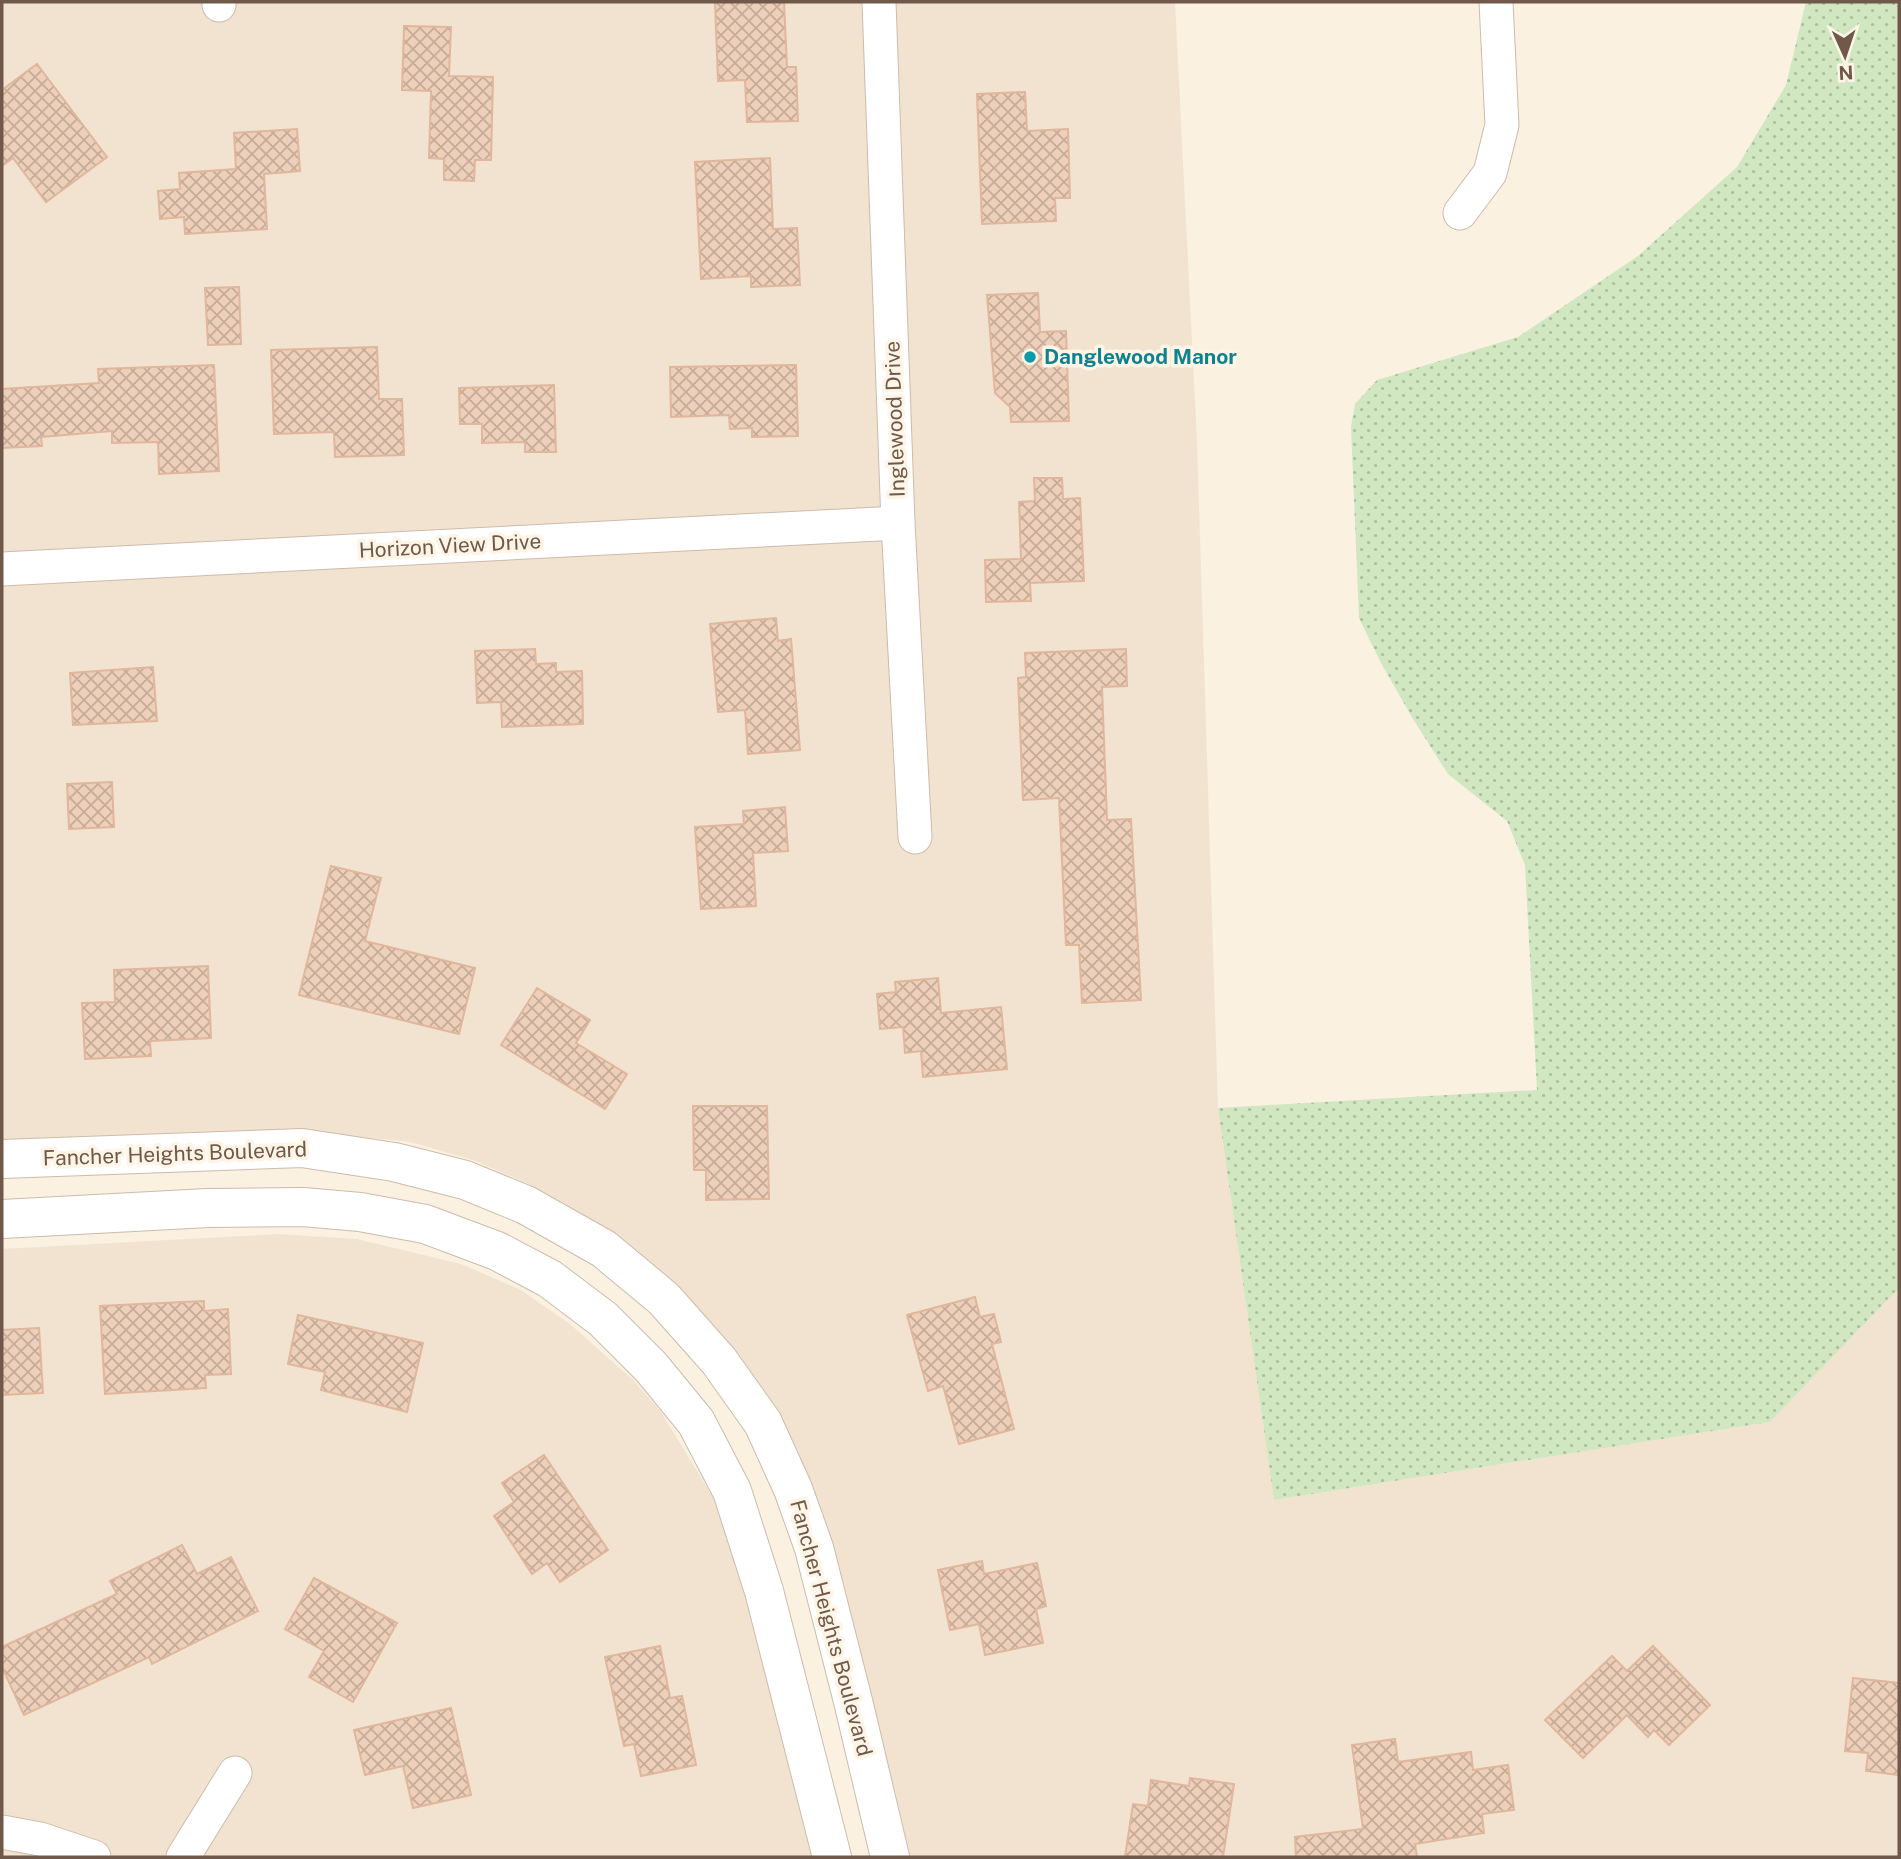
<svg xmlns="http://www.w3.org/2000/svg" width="1901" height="1859" font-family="'Public Sans',sans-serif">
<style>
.residential{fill:#f2e3d0}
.grass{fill:url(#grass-dots)}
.building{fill:url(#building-cross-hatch);stroke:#e0b69c;stroke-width:2}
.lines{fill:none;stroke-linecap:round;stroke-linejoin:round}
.minor-casing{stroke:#cdbbac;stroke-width:35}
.tertiary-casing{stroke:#cdbbac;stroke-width:40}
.minor{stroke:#fff;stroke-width:33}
.tertiary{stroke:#fff;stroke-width:38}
.culture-dot{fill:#0f9aa8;stroke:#fef5e7;stroke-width:2.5}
.labels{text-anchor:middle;stroke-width:7;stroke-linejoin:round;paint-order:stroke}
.culture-label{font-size:21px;font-weight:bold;fill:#0d838f;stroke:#fef5e7;text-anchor:start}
.street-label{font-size:21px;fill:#70584a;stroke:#fef5e7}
</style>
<defs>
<pattern id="grass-dots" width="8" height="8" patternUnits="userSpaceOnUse" patternTransform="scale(1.75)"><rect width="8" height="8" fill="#d0e7c1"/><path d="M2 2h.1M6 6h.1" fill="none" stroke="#adbe9f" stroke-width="1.8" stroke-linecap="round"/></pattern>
<pattern id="building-cross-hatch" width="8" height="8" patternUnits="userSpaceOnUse" patternTransform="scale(1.75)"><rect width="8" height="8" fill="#eed0ba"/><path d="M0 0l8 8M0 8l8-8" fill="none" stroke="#c5ac99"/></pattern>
</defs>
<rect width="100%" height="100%" fill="#faf1e1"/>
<!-- residential -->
<g class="residential">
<path d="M 2,2 L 1175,2 L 1197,441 L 1218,1108 L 1274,1500 L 1770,1422 L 1899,1288 L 1899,1857 L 910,1857 L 828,1532 L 587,1218 L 529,1184 L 473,1160 L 410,1142 L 336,1134 L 2,1143 Z"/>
<path d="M 278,1234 L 357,1239 L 461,1264 L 521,1290 L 570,1324 L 633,1380 L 661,1412 L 713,1497 L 742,1579 L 816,1857 L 2,1857 L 2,1249 Z"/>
</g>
<!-- grass -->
<path class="grass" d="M 1806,2 L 1899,2 L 1899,1288 L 1770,1422 L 1274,1500 L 1218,1108 L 1537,1090 L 1525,865 L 1507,821 L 1448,774 L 1413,719 L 1381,663 L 1359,618 L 1351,427 L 1355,404 L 1377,380 L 1518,337 L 1638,256 L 1737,167 L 1786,85 Z"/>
<!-- building -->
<g class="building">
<path d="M 715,2 L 784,2 L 787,67 L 796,67 L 798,121 L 747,122 L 745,80 L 718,81 Z"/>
<path d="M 404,26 L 451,27 L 449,76 L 493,77 L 491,160 L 475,160 L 474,181 L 444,180 L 444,159 L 429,158 L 431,91 L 402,90 Z"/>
<path d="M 37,64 L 107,157 L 46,202 L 13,158 L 2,166 L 2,90 Z"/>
<path d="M 1025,92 L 1027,131 L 1068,129 L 1070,198 L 1055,198 L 1056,221 L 982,224 L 977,94 Z"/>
<path d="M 297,129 L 300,171 L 264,174 L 267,229 L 185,234 L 184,217 L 160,219 L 158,191 L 180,189 L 179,173 L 236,169 L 234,133 Z"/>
<path d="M 770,158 L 773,229 L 797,228 L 800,285 L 751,287 L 751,276 L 701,279 L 695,162 Z"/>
<path d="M 239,287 L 241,344 L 208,345 L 205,288 Z"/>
<path d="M 1038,293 L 1040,332 L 1066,331 L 1069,421 L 1011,422 L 1010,407 L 995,393 L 987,295 Z"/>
<path d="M 377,347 L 379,399 L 402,399 L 404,455 L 335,457 L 334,432 L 274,434 L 271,350 Z"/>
<path d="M 214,365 L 219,471 L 159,474 L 158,442 L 112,443 L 112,431 L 41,437 L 42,446 L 2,448 L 2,389 L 99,383 L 98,369 Z"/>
<path d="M 796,365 L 798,436 L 752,437 L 752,428 L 730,429 L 729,415 L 671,417 L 670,367 Z"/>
<path d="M 554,385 L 556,452 L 525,452 L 525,442 L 482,443 L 482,424 L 460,424 L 459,388 Z"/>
<path d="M 1034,478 L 1062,478 L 1063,499 L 1080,498 L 1084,581 L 1030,583 L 1031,601 L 986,602 L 985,560 L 1021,559 L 1019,502 L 1035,501 Z"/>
<path d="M 776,618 L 778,641 L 791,639 L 800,750 L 748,754 L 745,710 L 718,712 L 710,624 Z"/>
<path d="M 535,649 L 536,664 L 556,663 L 556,672 L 582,671 L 583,724 L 502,727 L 501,702 L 477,703 L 475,651 Z"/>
<path d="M 1126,649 L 1127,686 L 1102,687 L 1107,820 L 1131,819 L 1141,1000 L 1082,1003 L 1079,945 L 1066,945 L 1059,798 L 1023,800 L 1018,678 L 1026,677 L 1025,653 Z"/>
<path d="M 153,667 L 157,721 L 73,725 L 70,673 Z"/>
<path d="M 112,782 L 114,827 L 69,829 L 67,784 Z"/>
<path d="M 785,807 L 788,851 L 753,853 L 756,906 L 701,909 L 695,827 L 744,824 L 743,811 Z"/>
<path d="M 331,866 L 381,878 L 365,941 L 475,968 L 459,1034 L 299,995 Z"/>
<path d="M 208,966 L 211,1038 L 150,1041 L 151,1056 L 85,1059 L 82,1003 L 115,1002 L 114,970 Z"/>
<path d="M 938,978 L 941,1013 L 1001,1007 L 1007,1069 L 923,1077 L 921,1051 L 905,1053 L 903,1027 L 880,1029 L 877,994 L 896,992 L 895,982 Z"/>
<path d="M 537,988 L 590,1020 L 576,1043 L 627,1074 L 605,1109 L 501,1045 Z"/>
<path d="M 693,1106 L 767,1106 L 769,1199 L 706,1200 L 706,1170 L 694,1170 Z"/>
<path d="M 975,1297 L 980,1317 L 994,1314 L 1001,1342 L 992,1344 L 1014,1429 L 959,1444 L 943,1386 L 928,1391 L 907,1315 Z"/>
<path d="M 204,1301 L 204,1311 L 228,1309 L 231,1374 L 205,1375 L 206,1388 L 105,1394 L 100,1306 Z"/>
<path d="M 298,1315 L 423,1343 L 407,1412 L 321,1390 L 325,1372 L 288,1364 Z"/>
<path d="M 39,1328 L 43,1393 L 2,1395 L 2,1330 Z"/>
<path d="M 544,1455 L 608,1550 L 560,1582 L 547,1563 L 532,1574 L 494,1516 L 514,1502 L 502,1483 Z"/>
<path d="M 182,1545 L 197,1574 L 231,1557 L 258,1611 L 152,1664 L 149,1657 L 24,1715 L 2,1667 L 2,1647 L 117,1594 L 110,1581 Z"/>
<path d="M 982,1561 L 984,1574 L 1037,1563 L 1046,1606 L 1036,1609 L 1043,1643 L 985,1655 L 979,1624 L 950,1630 L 938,1570 Z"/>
<path d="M 314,1578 L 397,1623 L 353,1702 L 309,1677 L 324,1651 L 285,1629 Z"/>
<path d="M 660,1646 L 670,1698 L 682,1696 L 696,1765 L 641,1776 L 634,1744 L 624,1746 L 605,1657 Z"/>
<path d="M 1653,1646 L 1710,1705 L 1669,1745 L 1654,1730 L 1648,1737 L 1627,1715 L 1583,1758 L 1545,1720 L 1612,1656 L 1627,1671 Z"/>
<path d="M 1853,1678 L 1899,1683 L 1899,1775 L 1866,1771 L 1868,1753 L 1845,1751 Z"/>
<path d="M 451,1708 L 471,1795 L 413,1808 L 403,1766 L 365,1775 L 354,1730 Z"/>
<path d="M 1395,1739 L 1398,1762 L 1471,1752 L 1473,1770 L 1508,1765 L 1514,1810 L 1482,1814 L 1484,1833 L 1415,1844 L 1417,1857 L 1296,1857 L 1295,1837 L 1363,1829 L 1352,1745 Z"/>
<path d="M 1190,1778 L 1234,1784 L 1223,1857 L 1125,1857 L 1133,1804 L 1148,1806 L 1151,1780 L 1189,1786 Z"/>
</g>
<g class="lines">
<!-- minor casing -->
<g class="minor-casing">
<g id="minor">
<path d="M 219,2 L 219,5"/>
<path d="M 879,2 L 898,523 L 915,837"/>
<path d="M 1460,213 L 1490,173 L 1502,125 L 1496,2"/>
<path d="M 2,569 L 898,523"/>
<path d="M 2,1832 L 40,1839 L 94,1857"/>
<path d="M 183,1857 L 235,1773"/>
</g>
</g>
<!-- tertiary casing -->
<g class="tertiary-casing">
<g id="tertiary">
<path d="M 2,1159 L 302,1148 L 394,1162 L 465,1180 L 526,1205 L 604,1249 L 664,1299 L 719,1361 L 763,1423 L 793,1489 L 814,1548 L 853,1701 L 890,1857"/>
<path d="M 2,1219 L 208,1208 L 303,1207 L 360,1212 L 425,1224 L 497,1251 L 550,1279 L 603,1319 L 651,1367 L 696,1422 L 732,1491 L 764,1591 L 832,1857"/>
</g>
</g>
<!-- minor -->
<use href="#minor" class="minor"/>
<!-- tertiary -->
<use href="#tertiary" class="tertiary"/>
</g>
<!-- markers -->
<circle class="culture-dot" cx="1030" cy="357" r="7"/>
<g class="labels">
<!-- culture labels -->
<g class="culture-label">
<text x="1044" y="364">Danglewood Manor</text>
</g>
<!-- street labels -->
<g class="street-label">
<text transform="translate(895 419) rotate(-92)" y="7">Inglewood Drive</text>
<text transform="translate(450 546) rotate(-3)" y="7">Horizon View Drive</text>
<text transform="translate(175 1154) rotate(-2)" y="7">Fancher Heights Boulevard</text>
<text transform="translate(831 1628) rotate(75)" y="7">Fancher Heights Boulevard</text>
</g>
</g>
<!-- border -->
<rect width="1901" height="1859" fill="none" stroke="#70584a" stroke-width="7"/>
<!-- north arrow -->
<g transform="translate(1845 56) rotate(177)" stroke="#fef5e7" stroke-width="5" paint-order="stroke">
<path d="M0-5L12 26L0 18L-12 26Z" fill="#70584a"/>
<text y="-10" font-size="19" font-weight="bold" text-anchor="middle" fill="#70584a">N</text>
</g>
</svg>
